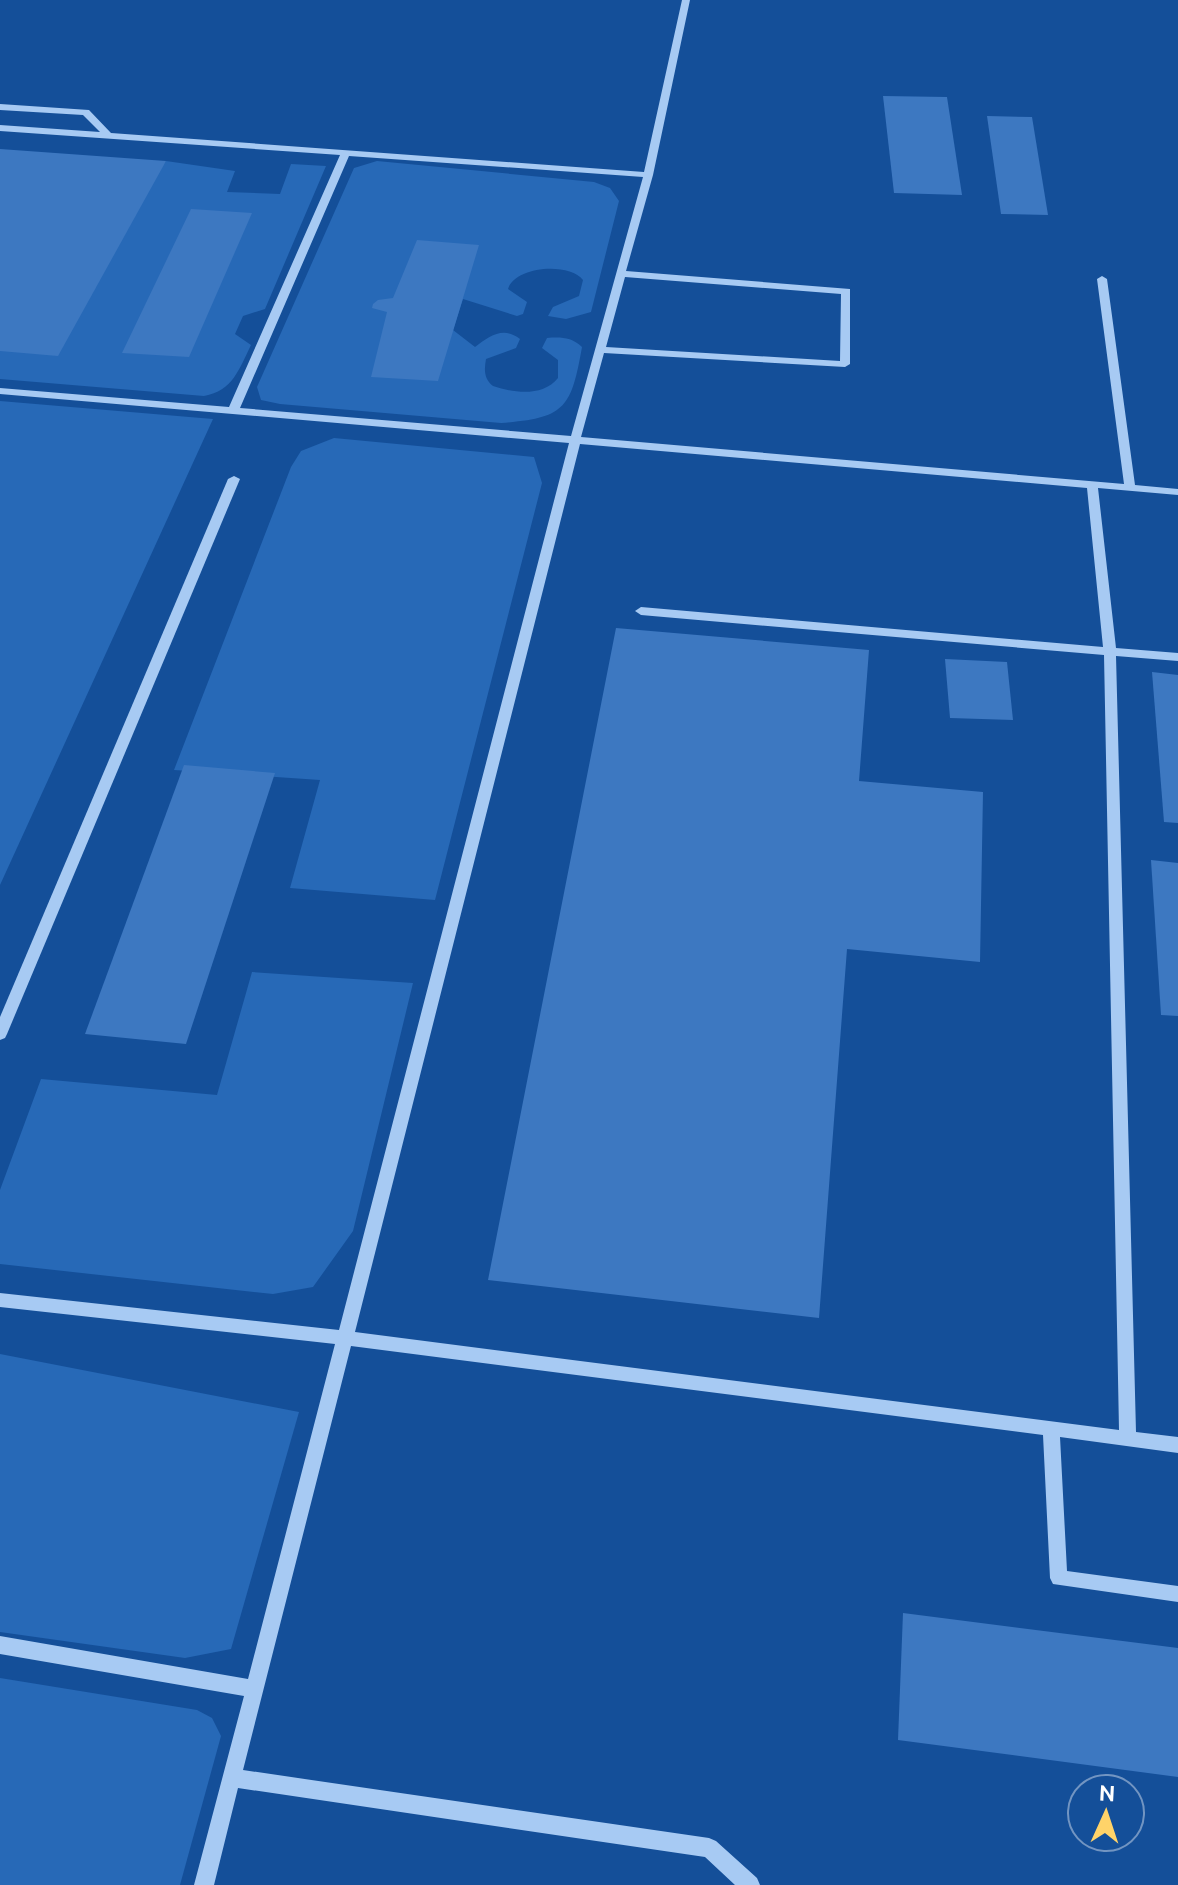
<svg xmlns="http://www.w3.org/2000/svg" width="1178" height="1885" font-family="Ubuntu,sans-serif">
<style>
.green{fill:#2769b7}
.building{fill:#3d78c1}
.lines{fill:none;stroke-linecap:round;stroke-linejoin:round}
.minor{fill:#a7caf3;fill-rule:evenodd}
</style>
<rect width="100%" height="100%" fill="#144f99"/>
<!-- green -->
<g class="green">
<path d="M 166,161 L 235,171 L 227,192 L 280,194 L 291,164 L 326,166 L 265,309 L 243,316 L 235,334 L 251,345 C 239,369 233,391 204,396 L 0,379 L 0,351 Z"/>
<path d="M 377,161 L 594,182 L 610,188 L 619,201 L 591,312 L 566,319 L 548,316 L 553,307 L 579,296 L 583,280 C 569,262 515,266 508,289 L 527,302 L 523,314 L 517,316 L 463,299 L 453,330 L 475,347 C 490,336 503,326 520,339 L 516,348 L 486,359 C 484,370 484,379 493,386 C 514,393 543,397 558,378 L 558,360 L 542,348 L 547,338 C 561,337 571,337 582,347 C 571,409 565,418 501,423 L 280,404 L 261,400 L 257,387 L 354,168 Z"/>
<path d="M 0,401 L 213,419 L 0,885 Z"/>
<path d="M 334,438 L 534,457 L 542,483 L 435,900 L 290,888 L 320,780 L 174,770 L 291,467 L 301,451 Z"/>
<path d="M 252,972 L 413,983 L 353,1231 L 313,1287 L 273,1294 L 0,1264 L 0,1190 L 41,1079 L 217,1095 Z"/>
<path d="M 0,1354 L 299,1412 L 231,1649 L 185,1658 L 0,1632 Z"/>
<path d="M 0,1678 L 197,1710 L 212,1718 L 221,1736 L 180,1885 L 0,1885 Z"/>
</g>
<!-- building -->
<g class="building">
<path d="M 883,96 L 947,97 L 962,195 L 894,193 Z"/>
<path d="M 987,116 L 1032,117 L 1048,215 L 1001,214 Z"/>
<path d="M 0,149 L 166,161 L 58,356 L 0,351 Z"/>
<path d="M 191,209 L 252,213 L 189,357 L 122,353 Z"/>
<path d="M 417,240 L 479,245 L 438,381 L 371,377 L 387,312 L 372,308 L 373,304 L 378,300 L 393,298 Z"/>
<path d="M 616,628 L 869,650 L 859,781 L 983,792 L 980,962 L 847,949 L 819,1318 L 488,1280 Z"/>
<path d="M 945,659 L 1007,662 L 1013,720 L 950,718 Z"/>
<path d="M 1152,672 L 1178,675 L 1178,823 L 1164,822 Z"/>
<path d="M 184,765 L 275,773 L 186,1044 L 85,1034 Z"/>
<path d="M 1151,860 L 1178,863 L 1178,1016 L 1161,1015 Z"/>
<path d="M 903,1613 L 1178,1648 L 1178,1777 L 898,1740 Z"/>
</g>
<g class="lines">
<!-- minor -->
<g class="minor">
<path d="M 682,0 L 690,0 L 653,175 L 626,271 L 850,289 L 850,364 L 845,367 L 604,353 L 581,437 L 1124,484 L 1097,279 L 1102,276 L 1107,279 L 1135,485 L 1178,489 L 1178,495 L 1098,488 L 1116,648 L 1178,653 L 1178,661 L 1116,656 L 1136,1432 L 1178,1437 L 1178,1453 L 1060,1437 L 1067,1571 L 1178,1586 L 1178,1602 L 1053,1584 L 1050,1578 L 1043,1435 L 351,1346 L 243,1770 L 709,1838 L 716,1841 L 757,1878 L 760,1885 L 735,1885 L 705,1857 L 238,1788 L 214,1885 L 194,1885 L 244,1696 L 0,1654 L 0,1636 L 248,1679 L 335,1344 L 0,1307 L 0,1293 L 339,1330 L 569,443 L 0,394 L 0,388 L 229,407 L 340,155 L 0,131 L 0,125 L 100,132 L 83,115 L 0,110 L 0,104 L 89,110 L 111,133 L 644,172 ZM 349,156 L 643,177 L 571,436 L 240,408 ZM 625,277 L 841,294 L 840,361 L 606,347 ZM 580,444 L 1087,488 L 1103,647 L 641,607 L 635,611 L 641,615 L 1104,655 L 1119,1430 L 355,1332 Z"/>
<path d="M 234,476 L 240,479 L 7,1034 L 5,1038 L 0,1040 L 0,1017 L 228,479 Z"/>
</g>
</g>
<!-- north arrow -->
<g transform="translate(1106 1813) rotate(3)"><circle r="38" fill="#144f99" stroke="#7295c2" stroke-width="2"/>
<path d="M0-6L14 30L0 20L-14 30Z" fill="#ffd369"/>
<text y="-12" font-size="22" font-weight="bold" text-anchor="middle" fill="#ffffff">N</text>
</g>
</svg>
